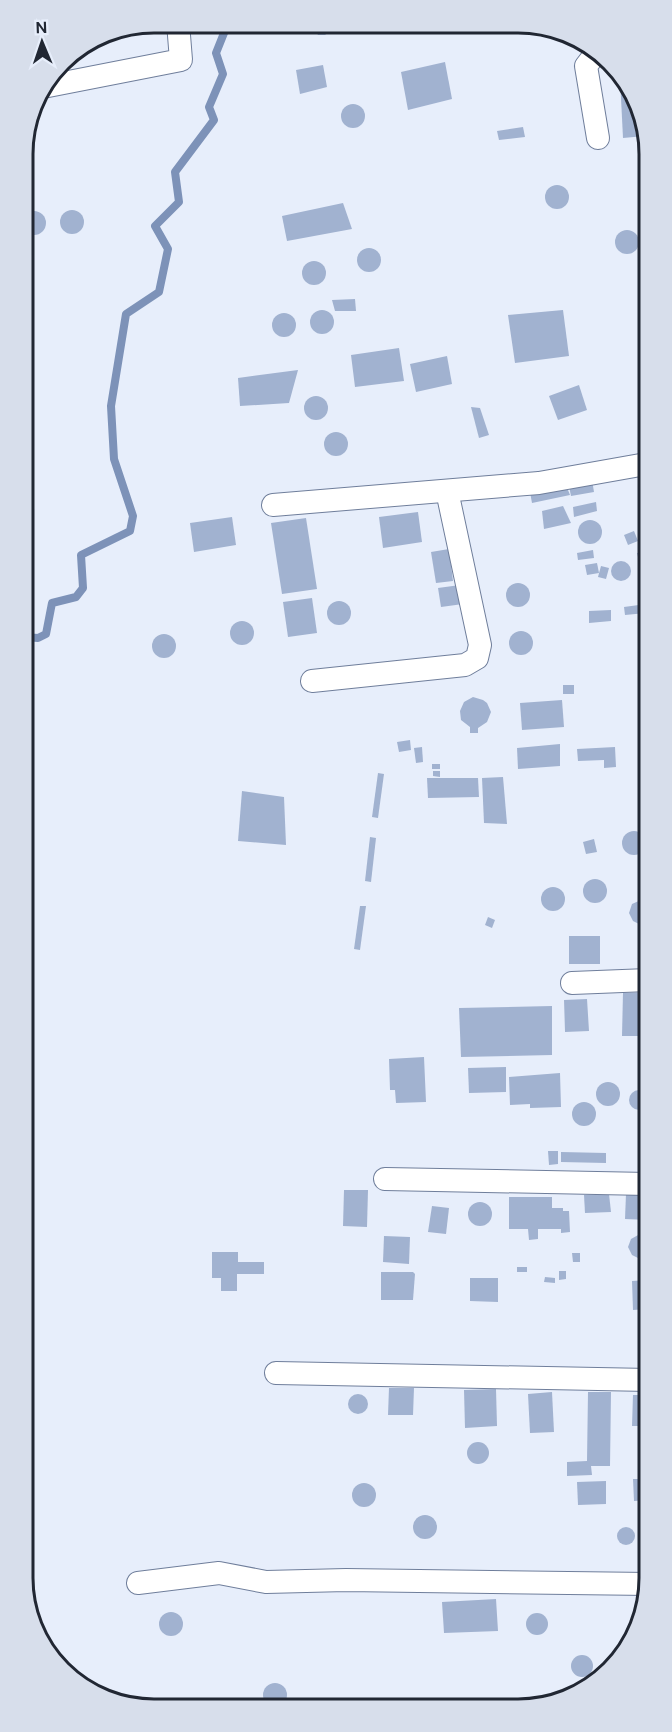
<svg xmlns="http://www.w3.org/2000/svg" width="672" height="1732" font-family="'DM Sans',sans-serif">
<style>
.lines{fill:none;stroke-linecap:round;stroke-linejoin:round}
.stream{stroke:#7d92b8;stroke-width:8}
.building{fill:#a1b2d0}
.street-casing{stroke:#6f7e9b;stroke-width:24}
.street{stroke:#fff;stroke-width:22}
.rim{fill:none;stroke:#212733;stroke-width:3}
</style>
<rect width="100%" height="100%" fill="#e7eefb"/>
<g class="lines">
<!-- stream -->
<g class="stream">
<path d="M 24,637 L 38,638 L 46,634 L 52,603 L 76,597 L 83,588 L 81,555 L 130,531 L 133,516 L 114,459 L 111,406 L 126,314 L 159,292 L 168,249 L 155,226 L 179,202 L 175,172 L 214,120 L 209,107 L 223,74 L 216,53 L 228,23"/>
<path d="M 24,680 L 28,697 L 24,699"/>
</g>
</g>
<!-- building -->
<g class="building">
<path d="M 315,24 L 330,24 L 330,31 L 325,35 L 318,35 L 315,30 Z"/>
<path d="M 445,62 L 452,99 L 408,110 L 401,72 Z"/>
<path d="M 323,65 L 327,87 L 300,94 L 296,70 Z"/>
<path d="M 620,78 L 645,120 L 645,136 L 623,138 Z"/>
<circle cx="353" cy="116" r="12"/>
<path d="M 523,127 L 525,137 L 499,140 L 497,131 Z"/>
<circle cx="557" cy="197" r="12"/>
<path d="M 343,203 L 352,229 L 287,241 L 282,216 Z"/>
<circle cx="72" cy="222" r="12"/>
<circle cx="34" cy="223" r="12"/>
<circle cx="627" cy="242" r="12"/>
<circle cx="369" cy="260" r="12"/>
<circle cx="314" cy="273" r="12"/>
<path d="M 23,266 L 26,276 L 24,284 L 23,284 Z"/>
<path d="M 355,299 L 356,311 L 335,311 L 332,300 Z"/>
<circle cx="322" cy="322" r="12"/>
<path d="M 563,310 L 569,356 L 515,363 L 508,315 Z"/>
<circle cx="284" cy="325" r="12"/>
<path d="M 399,348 L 404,381 L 355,387 L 351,355 Z"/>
<path d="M 447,356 L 452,384 L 416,392 L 410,364 Z"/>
<path d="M 298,370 L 289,403 L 240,406 L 238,378 Z"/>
<path d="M 579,385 L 587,410 L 558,420 L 549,396 Z"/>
<circle cx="316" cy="408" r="12"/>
<path d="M 471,407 L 480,408 L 489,435 L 479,438 Z"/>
<circle cx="336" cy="444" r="12"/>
<path d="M 592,480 L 594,492 L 571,496 L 569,486 Z"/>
<path d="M 566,485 L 570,495 L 532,503 L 530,492 Z"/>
<path d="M 596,502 L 597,511 L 574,517 L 573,507 Z"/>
<path d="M 563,506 L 571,523 L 544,529 L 542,511 Z"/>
<path d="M 418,512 L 422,542 L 383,548 L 379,517 Z"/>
<path d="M 232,517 L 236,545 L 194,552 L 190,523 Z"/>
<path d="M 306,518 L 317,589 L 282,594 L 271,523 Z"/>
<circle cx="590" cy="532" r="12"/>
<path d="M 634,531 L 638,541 L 628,545 L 624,535 Z"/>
<path d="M 449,549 L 453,581 L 436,583 L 431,552 Z"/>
<path d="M 593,550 L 594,558 L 578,560 L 577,553 Z"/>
<path d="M 646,552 L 646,559 L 639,561 L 637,553 Z"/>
<circle cx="621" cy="571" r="10"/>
<path d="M 597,563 L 599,573 L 587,575 L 585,565 Z"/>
<path d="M 601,566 L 609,568 L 606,579 L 598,577 Z"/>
<circle cx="518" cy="595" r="12"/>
<path d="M 460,585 L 463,604 L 441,607 L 438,588 Z"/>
<path d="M 312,598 L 317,633 L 288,637 L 283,602 Z"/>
<circle cx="339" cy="613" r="12"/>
<path d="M 646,604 L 646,613 L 625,615 L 624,607 Z"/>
<path d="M 611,610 L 611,621 L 589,623 L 589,611 Z"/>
<circle cx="242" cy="633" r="12"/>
<circle cx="521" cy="643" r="12"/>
<circle cx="164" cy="646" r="12"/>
<rect x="563" y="685" width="11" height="9"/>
<path d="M 473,697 L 483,700 L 487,703 L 491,712 L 487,722 L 478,728 L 478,733 L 470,733 L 470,727 L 461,720 L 460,711 L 464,702 Z"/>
<path d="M 562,700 L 564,727 L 522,730 L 520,703 Z"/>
<path d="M 410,740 L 411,750 L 399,752 L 397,742 Z"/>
<path d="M 560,744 L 560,766 L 518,769 L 517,748 Z"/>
<path d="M 422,747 L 423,762 L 416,763 L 414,748 Z"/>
<path d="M 615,747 L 616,767 L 604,768 L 604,760 L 578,761 L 577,749 Z"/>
<rect x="432" y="764" width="8" height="5"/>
<path d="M 645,768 L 647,769 L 647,784 L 642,785 L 641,780 L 647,779 L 642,777 Z"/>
<path d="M 433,771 L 440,771 L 440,777 L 433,776 Z"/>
<path d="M 378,773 L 384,774 L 378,818 L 372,817 Z"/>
<path d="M 503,777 L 507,824 L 484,823 L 482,778 Z"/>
<path d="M 427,778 L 478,778 L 479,797 L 428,798 Z"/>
<path d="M 242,791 L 284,797 L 286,845 L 238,841 Z"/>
<circle cx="634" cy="843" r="12"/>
<path d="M 370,837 L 376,838 L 371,882 L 365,881 Z"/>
<path d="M 594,839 L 597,852 L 586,854 L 583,842 Z"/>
<circle cx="595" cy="891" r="12"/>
<circle cx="553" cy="899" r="12"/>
<path d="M 641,900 L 647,901 L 647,923 L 641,925 L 633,921 L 629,913 L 632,904 Z"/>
<path d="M 360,906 L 366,906 L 360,950 L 354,949 Z"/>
<path d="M 488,917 L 495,920 L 492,928 L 485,925 Z"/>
<rect x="569" y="936" width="31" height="28"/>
<path d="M 648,992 L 648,1036 L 622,1036 L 623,993 Z"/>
<path d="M 587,999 L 589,1031 L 565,1032 L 564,1000 Z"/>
<path d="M 552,1006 L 552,1055 L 461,1057 L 459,1008 Z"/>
<path d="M 424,1057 L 426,1102 L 396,1103 L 395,1090 L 390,1090 L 389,1059 Z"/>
<path d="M 506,1067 L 506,1092 L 469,1093 L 468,1068 Z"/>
<path d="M 560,1073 L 561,1107 L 530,1108 L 530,1104 L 510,1105 L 509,1077 Z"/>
<circle cx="608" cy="1094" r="12"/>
<circle cx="639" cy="1100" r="10"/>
<circle cx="584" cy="1114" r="12"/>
<path d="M 548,1151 L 558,1151 L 558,1164 L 549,1165 Z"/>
<path d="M 561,1152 L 606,1153 L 606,1163 L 561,1162 Z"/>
<path d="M 344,1190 L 368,1190 L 367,1227 L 343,1226 Z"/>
<path d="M 609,1194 L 611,1212 L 585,1213 L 584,1195 Z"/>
<path d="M 626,1194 L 648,1195 L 648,1220 L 625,1219 Z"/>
<path d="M 509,1197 L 552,1197 L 552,1208 L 563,1208 L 563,1211 L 569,1211 L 570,1232 L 561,1233 L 561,1229 L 538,1229 L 538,1239 L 529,1240 L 528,1229 L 509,1229 Z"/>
<circle cx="480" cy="1214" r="12"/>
<path d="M 432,1206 L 449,1208 L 446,1234 L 428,1232 Z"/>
<path d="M 640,1234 L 648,1237 L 648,1257 L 640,1259 L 632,1255 L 628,1247 L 631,1239 Z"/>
<path d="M 384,1236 L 410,1237 L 409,1264 L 383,1262 Z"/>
<path d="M 212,1252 L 238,1252 L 238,1262 L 264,1262 L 264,1274 L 237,1274 L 237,1291 L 221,1291 L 221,1278 L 212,1278 Z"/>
<path d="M 572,1253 L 580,1253 L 580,1262 L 573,1262 Z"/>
<rect x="517" y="1267" width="10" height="5"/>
<path d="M 559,1271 L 566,1271 L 566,1279 L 559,1280 Z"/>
<path d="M 381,1272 L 413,1272 L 415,1274 L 413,1300 L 381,1300 Z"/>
<path d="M 545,1277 L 555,1278 L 555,1283 L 544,1282 Z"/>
<path d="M 470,1278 L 498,1278 L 498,1302 L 470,1301 Z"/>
<path d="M 648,1280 L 648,1309 L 633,1310 L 632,1281 Z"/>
<path d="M 389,1388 L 414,1388 L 413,1415 L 388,1415 Z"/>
<path d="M 496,1389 L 497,1426 L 465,1428 L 464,1390 Z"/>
<path d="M 552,1392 L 554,1432 L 530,1433 L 528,1394 Z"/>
<path d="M 588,1392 L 611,1392 L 610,1466 L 591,1466 L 592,1475 L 567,1476 L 567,1462 L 587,1461 Z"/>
<circle cx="358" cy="1404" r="10"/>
<path d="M 633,1395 L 649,1395 L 649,1426 L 632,1426 Z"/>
<path d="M 649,1438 L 649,1461 L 644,1458 L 641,1450 L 644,1442 Z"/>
<circle cx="478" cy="1453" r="11"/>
<path d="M 633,1479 L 649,1479 L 649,1500 L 634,1501 Z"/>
<path d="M 606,1481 L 606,1504 L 578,1505 L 577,1482 Z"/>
<circle cx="364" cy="1495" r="12"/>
<circle cx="425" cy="1527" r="12"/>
<circle cx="626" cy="1536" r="9"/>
<path d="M 496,1599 L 498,1631 L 444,1633 L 442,1602 Z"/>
<circle cx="171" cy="1624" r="12"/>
<circle cx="537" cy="1624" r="11"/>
<circle cx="582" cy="1666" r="11"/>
<circle cx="275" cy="1695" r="12"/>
<path d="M 440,1698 L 440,1706 L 406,1706 L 406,1700 Z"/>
</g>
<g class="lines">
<!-- street casing -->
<g class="street-casing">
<g id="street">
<path d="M 596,53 L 586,66 L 598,138"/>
<path d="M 43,87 L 181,60 L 178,23"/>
<path d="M 273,505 L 539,483 L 646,464"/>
<path d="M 312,681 L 465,665 L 477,658 L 480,645 L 447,491"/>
<path d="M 572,983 L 648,980"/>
<path d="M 385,1179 L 648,1184"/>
<path d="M 276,1373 L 649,1380"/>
<path d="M 138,1583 L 219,1573 L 266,1582 L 346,1580 L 649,1584"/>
</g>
</g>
<!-- street -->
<use href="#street" class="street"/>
</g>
<!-- crop -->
<path d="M0 0H672V1732H0ZM154 33H518A121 121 0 0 1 639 154V1578A121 121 0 0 1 518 1699H154A121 121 0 0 1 33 1578V154A121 121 0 0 1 154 33Z" fill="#d7deeb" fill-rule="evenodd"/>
<path class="rim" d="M154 33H518A121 121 0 0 1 639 154V1578A121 121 0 0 1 518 1699H154A121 121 0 0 1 33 1578V154A121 121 0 0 1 154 33Z"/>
<!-- north arrow -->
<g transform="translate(42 42) rotate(358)" stroke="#e7eefb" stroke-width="4.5" paint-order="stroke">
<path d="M0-4.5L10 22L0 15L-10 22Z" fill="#212733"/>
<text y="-9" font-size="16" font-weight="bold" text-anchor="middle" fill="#212733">N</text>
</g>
</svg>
